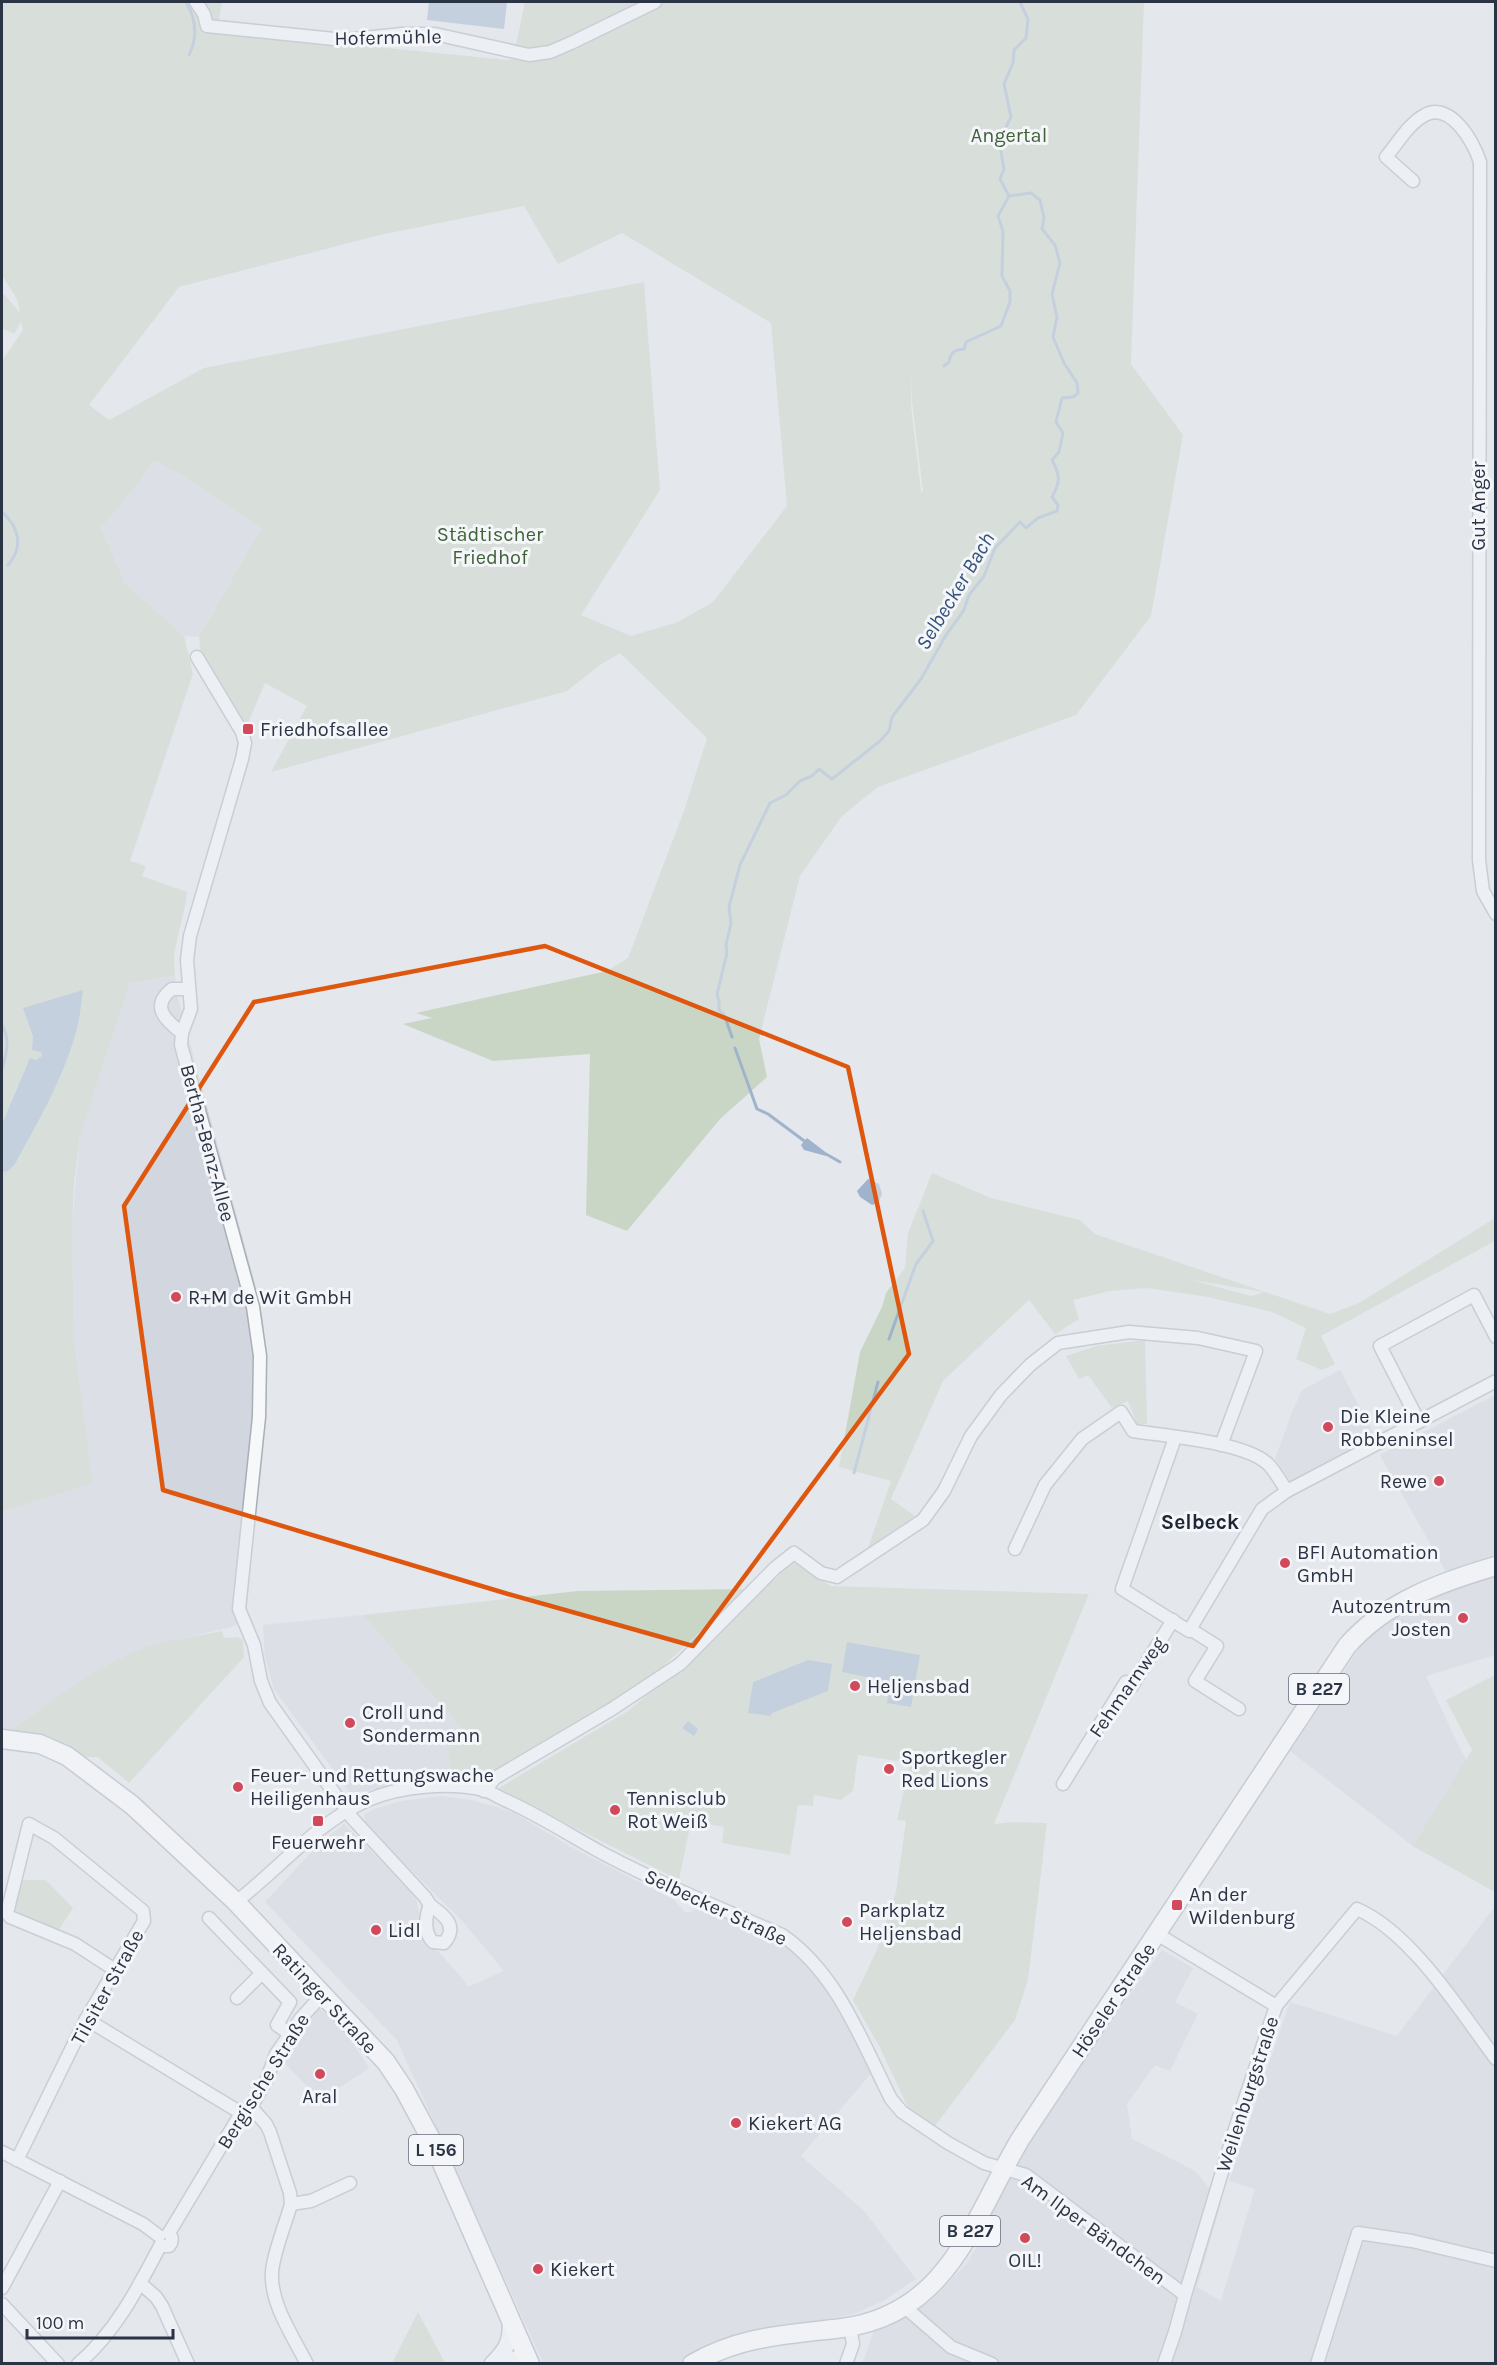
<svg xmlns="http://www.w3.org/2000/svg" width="1497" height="2365" font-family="Karla,sans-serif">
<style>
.built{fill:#d2d6de}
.green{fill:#c9d6c5;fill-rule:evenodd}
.water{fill:#9fb4cc}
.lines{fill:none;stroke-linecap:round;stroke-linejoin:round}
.stream{stroke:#9fb4cc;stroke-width:3}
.minor-casing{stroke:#a9aeb7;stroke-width:15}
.tertiary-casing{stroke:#a9aeb7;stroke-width:18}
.primary-casing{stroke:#a3abb8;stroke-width:21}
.minor{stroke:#f7f8fa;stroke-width:12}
.tertiary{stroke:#f7f8fa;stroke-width:15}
.primary{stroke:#fff;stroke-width:18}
.marked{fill:none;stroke:#df570f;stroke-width:4.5;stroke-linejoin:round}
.poi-dot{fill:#d1495b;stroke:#f4f6f9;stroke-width:2}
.labels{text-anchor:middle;stroke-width:6;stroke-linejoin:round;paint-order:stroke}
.shield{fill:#f4f6f9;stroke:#676e7b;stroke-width:1.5}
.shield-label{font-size:18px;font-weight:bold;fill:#2b3445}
.street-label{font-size:20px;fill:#2b3445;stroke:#f4f6f9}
.park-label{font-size:20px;fill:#3f6138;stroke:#f4f6f9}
.poi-label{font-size:20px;fill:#2b3445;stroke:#f4f6f9;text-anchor:start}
.water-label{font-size:21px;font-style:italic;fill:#34527a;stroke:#f4f6f9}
.neighbourhood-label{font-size:21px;font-weight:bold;fill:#1d2536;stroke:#f4f6f9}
</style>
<rect width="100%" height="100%" fill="#e4e7ec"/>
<!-- built -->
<g class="built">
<path d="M 154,460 L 183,476 L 261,528 L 199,637 L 184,636 L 125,583 L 101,528 L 140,482 Z"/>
<path d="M 175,976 L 177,995 L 255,1284 L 263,1321 L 267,1399 L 246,1615 L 235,1626 L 153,1646 L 115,1661 L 88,1677 L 11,1731 L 2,1731 L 2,1512 L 93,1483 L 74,1339 L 72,1224 L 80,1136 L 130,983 Z"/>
<path d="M 1340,1370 L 1377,1440 L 1292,1483 L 1275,1459 L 1291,1415 L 1302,1390 Z"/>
<path d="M 1495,1395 L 1495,1556 L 1446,1572 L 1380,1455 Z"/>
<path d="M 1495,1577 L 1495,1655 L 1426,1676 L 1462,1753 L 1495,1806 L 1495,1892 L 1413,1846 L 1290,1751 L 1367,1637 L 1395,1614 L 1462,1586 Z"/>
<path d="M 363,1615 L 462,1729 L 447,1751 L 454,1781 L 350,1793 L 274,1689 L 265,1657 L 263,1625 Z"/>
<path d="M 441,1796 L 472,1800 L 513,1812 L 571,1847 L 674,1900 L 686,1913 L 703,1908 L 749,1923 L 785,1944 L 811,1967 L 831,1994 L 872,2072 L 801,2156 L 864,2211 L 916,2279 L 885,2300 L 854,2314 L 728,2338 L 677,2363 L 543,2363 L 397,2040 L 265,1902 L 320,1843 L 344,1824 L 415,1895 L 419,1912 L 420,1937 L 426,1946 L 438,1951 L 462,1978 L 468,1987 L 504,1971 L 465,1924 L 366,1825 L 364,1815 L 374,1809 L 401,1801 Z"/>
<path d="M 1495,1906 L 1495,2363 L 862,2364 L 874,2331 L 915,2312 L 934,2298 L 966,2264 L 979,2243 L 1016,2160 L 1043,2116 L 1162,1950 L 1193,1968 L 1175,2002 L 1198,2014 L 1170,2071 L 1155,2065 L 1127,2104 L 1132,2139 L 1195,2171 L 1221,2202 L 1197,2287 L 1221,2301 L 1255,2189 L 1229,2181 L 1290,2002 L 1397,2036 Z"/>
<path d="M 319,2008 L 349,2037 L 369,2068 L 321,2100 L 283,2062 L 299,2033 Z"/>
</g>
<!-- green -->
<g class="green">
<path d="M 2,2 L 222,2 L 217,31 L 507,60 L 513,59 L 525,2 L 1144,2 L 1131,364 L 1183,435 L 1151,616 L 1076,715 L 878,787 L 842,816 L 800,876 L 759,1039 L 767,1077 L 720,1119 L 627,1231 L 586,1215 L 590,1054 L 493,1061 L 403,1024 L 432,1018 L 416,1013 L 607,971 L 628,958 L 685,808 L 707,738 L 620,653 L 600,665 L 567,691 L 271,772 L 307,706 L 265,683 L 245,730 L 200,650 L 199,637 L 261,528 L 183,476 L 154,460 L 140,482 L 101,528 L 125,583 L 184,636 L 193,674 L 130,861 L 146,866 L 142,876 L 187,892 L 186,901 L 174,954 L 175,976 L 130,983 L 80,1136 L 74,1184 L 72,1224 L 74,1339 L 93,1483 L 2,1512 L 2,361 L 23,330 L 21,322 L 14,334 L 2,328 L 2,296 L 4,294 L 20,313 L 17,299 L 2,275 ZM 524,206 L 558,264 L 622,233 L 771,323 L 787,506 L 713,602 L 678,622 L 631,636 L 581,615 L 660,490 L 644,282 L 204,368 L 109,420 L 89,405 L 179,287 L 380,235 ZM 912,375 L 912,402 L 923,491 L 921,492 L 911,405 Z"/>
<path d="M 932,1173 L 991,1198 L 1080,1220 L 1095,1234 L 1330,1314 L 1359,1303 L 1495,1218 L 1495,1241 L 1321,1336 L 1335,1364 L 1322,1370 L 1296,1359 L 1306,1328 L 1272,1312 L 1208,1297 L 1147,1288 L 1110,1291 L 1073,1300 L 1079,1319 L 1055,1334 L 1029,1300 L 943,1381 L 891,1499 L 915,1516 L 868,1548 L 891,1481 L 839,1467 L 860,1352 L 882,1307 L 886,1293 L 905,1268 L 908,1233 ZM 1192,1280 L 1264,1292 L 1251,1296 Z"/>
<path d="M 1145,1340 L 1147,1424 L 1137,1424 L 1128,1401 L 1112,1408 L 1088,1375 L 1079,1379 L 1066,1356 L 1096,1346 Z"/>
<path d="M 793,1562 L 831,1586 L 1089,1594 L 994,1824 L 1014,1822 L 1047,1823 L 1028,1980 L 1015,2020 L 935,2126 L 908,2107 L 879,2046 L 853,2000 L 877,1950 L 896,1892 L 906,1821 L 897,1820 L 910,1763 L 858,1755 L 853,1791 L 841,1800 L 814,1795 L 813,1806 L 798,1805 L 790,1855 L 722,1843 L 724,1827 L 691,1821 L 679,1880 L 497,1789 L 628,1711 L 688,1661 L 755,1591 L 765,1588 Z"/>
<path d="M 747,1589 L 659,1670 L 572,1728 L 479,1781 L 454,1781 L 447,1751 L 462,1729 L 363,1615 L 578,1591 Z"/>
<path d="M 222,1631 L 224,1638 L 237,1637 L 243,1640 L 244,1657 L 129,1783 L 98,1757 L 86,1757 L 68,1746 L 43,1736 L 11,1731 C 55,1700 101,1661 154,1645 C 176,1639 199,1636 222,1631 Z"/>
<path d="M 1495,1675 L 1495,1892 L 1413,1846 L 1472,1750 L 1446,1700 Z"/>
<path d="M 21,1880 L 46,1880 L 73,1908 L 58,1931 L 20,1914 L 13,1908 Z"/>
<path d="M 418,2312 L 445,2363 L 392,2363 Z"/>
</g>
<!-- water -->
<g class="water">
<path d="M 429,2 L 507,2 L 504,29 L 427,20 Z"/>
<path d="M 83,990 C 81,1004 80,1019 76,1032 C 63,1079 38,1122 15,1164 L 8,1171 L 2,1172 L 2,1124 L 30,1058 L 36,1060 L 42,1056 L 41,1052 L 32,1050 L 33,1036 L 23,1008 Z"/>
<path d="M 807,1138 L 828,1154 L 826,1156 L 804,1150 L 801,1145 Z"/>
<path d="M 868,1179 L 879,1184 L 882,1194 L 878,1203 L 872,1205 L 860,1197 L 857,1191 Z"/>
<path d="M 847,1642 L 920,1655 L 911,1707 L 887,1703 L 890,1682 L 842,1672 Z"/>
<path d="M 808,1660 L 832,1664 L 828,1691 L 772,1713 L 771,1716 L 748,1713 L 753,1682 Z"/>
<path d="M 688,1721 L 698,1729 L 694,1736 L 682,1728 Z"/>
</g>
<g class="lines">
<!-- stream -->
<g class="stream">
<path d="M 186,2 C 196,19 198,37 189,55"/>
<path d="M 944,366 L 949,362 C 951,352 954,350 964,349 L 966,342 L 1001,326 L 1010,302 L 1010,291 L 1002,276 L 1003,231 L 998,216 L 1009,196"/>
<path d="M 2,512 C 19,527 24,547 8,565"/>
<path d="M 2,1025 C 11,1040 6,1054 2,1070"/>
<path d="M 732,1037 L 724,1014 L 719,1010 L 719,1002 L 717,994 L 727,953 L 726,945 L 731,923 L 729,907 L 740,865 L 770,803 L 786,795 L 800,781 L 812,776 L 819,769 L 832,779 L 880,741 L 889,731 L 892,717 L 921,679 L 946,635 L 964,610 L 969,595 L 984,576 L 995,548 L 1020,522 L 1026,528 L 1038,518 L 1057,511 L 1058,505 L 1052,497 C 1061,481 1060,475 1052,460 L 1059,452 L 1063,433 L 1056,422 L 1062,398 L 1073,397 L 1078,393 L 1077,383 L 1064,363 L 1053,337 L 1057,317 L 1052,294 L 1060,263 L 1055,245 L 1042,229 L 1044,218 L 1040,200 L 1031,193 L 1009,196 L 1000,179 L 1004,169 L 999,141 L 1011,117 L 1004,84 L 1013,63 L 1014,50 L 1026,38 L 1028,19 L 1020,2"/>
<path d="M 735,1048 L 757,1109 L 768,1114 L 807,1143"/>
<path d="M 826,1154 L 840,1162"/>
<path d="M 889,1339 L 916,1264 L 933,1241 L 923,1211"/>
<path d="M 854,1473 L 878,1382"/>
</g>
<!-- minor casing -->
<g class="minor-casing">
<g id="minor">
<path d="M 196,2 L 204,14 L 207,26 L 344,40 L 402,34 L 435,34 L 529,55 L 550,52 L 571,43 L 655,2"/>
<path d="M 1413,181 L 1386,157 C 1397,144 1409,123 1425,115 C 1450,101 1474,142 1480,162 L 1479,860 L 1483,891 L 1496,914"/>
<path d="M 197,657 L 242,732 L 245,743 L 242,759 L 190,936 L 187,960 L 191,1009 L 182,1033 L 181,1045 L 253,1307 L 260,1356 L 259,1417 L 239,1609 L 254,1645 L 261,1681 L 270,1703 L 352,1818 L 425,1897 L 430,1905"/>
<path d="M 182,1033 C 165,1020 150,1006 172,989 L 189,989"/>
<path d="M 1419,1422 L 1380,1346 L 1474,1295 L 1496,1337"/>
<path d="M 1175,1438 L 1122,1589 L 1189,1631 L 1262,1509 L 1287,1491 L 1496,1381"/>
<path d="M 1015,1549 L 1045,1485 L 1082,1439 L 1121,1412 L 1133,1431 C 1166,1436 1245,1442 1268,1464 C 1275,1471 1281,1482 1287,1491"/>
<path d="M 1190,1629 L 1217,1646 L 1195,1681 L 1239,1709"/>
<path d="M 1063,1784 L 1126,1682 L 1132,1686 L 1173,1620"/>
<path d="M 484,1791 L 495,1778 L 612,1709 L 680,1664 L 775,1568 L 794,1553 L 821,1573 L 837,1577 L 923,1520 L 944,1491 L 971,1436 L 1001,1395 L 1030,1365 L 1058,1343 L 1129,1332 L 1198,1338 L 1256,1351 L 1221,1445"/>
<path d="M 236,1902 C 280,1868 316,1823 368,1800 C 400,1786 450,1782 484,1790 C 491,1792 498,1797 505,1800 C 539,1815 571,1836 604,1854 C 661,1884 722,1909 782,1935 C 838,1974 861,2040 891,2099 L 902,2112 L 948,2143 L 984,2163 L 1026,2175 L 1185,2295"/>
<path d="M 430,1905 C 444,1915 459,1926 444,1943 L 433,1942 C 424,1933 425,1917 430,1905 Z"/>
<path d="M 209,1918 L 290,2002 L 277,2025 L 290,2034"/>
<path d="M 1157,1934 L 1276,2006"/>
<path d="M 237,1998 L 262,1973"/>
<path d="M 86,2019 L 241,2113"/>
<path d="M 251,2107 L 266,2124 L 270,2132 L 290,2193 L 291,2204 C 285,2226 274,2250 272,2272 C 270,2304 293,2336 307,2364"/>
<path d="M 2,2152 L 143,2224 L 159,2236"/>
<path d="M 17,2160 L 86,2019 L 144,1921 L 143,1911 L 54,1838 L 29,1824 L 7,1913 L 10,1917 L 75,1944 L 115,1970"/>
<path d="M 291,2204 L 311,2201 L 350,2183"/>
<path d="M 169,2233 L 241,2113 L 251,2107 L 266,2081 L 276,2054 L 301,2018 L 323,1994"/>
<path d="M 160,2246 L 169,2246 C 173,2241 173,2238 169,2233"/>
<path d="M 140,2283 L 156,2297 L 162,2306 L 188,2364"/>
<path d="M 2,2288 L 60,2181"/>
<path d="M 2,2304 L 58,2364"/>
<path d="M 906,2308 L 951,2347 L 992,2364"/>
<path d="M 78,2364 C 115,2333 138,2288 160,2246"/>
<path d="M 846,2364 L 853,2344 L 850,2327"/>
<path d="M 1164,2364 L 1175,2332 L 1185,2295 L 1234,2132 L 1276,2006 L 1357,1909 C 1412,1933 1460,2011 1496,2059"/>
<path d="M 1317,2364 L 1358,2233 L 1412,2241 L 1496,2261"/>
</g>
</g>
<!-- tertiary casing -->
<g class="tertiary-casing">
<g id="tertiary">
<path d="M 493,2363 L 513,2359 L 526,2364"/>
<path d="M 492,2364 C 506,2350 511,2342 510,2323"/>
</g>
</g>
<!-- primary casing -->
<g class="primary-casing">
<g id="primary">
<path d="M 2,1739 L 40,1744 L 67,1756 L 132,1805 L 236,1902 L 386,2062 L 404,2089 L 433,2143 L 530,2364"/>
<path d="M 692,2364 C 743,2335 787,2335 842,2328 C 950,2314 973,2218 1021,2138 L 1347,1646 C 1385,1602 1441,1582 1496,1566"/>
</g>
</g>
<!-- minor -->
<use href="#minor" class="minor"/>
<!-- tertiary -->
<use href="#tertiary" class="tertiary"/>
<!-- primary -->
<use href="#primary" class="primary"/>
</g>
<!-- marked area -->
<path d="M0 0H1497V2365H0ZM 545,946 L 848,1067 L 909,1354 L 693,1646 L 508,1594 L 163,1490 L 124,1206 L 254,1002 Z" fill="#e4e7ec" fill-opacity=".55" fill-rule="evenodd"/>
<path class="marked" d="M 545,946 L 848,1067 L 909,1354 L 693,1646 L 508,1594 L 163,1490 L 124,1206 L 254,1002 Z"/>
<!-- markers -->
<g class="poi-dot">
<rect x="242" y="723" width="12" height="12" rx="3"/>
<circle cx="176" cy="1297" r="6"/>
<circle cx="1328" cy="1427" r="6"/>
<circle cx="1439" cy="1481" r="6"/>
<circle cx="1285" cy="1563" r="6"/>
<circle cx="1463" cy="1618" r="6"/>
<circle cx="855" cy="1686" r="6"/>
<circle cx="350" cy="1723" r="6"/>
<circle cx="889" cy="1769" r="6"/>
<circle cx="238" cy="1787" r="6"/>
<circle cx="615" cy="1810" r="6"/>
<rect x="312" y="1815" width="12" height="12" rx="3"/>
<rect x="1171" y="1899" width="12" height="12" rx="3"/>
<circle cx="847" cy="1922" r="6"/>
<circle cx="376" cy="1930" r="6"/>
<circle cx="320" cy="2074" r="6"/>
<circle cx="736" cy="2123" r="6"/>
<circle cx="1025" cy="2238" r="6"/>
<circle cx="538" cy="2269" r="6"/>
</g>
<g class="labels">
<!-- shield labels -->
<g class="shield">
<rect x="1289" y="1674" width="60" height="30" rx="4.5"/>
<rect x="409" y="2135" width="54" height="30" rx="4.5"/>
<rect x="940" y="2216" width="60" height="30" rx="4.5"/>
</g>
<g class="shield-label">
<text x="1319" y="1695">B 227</text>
<text x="436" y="2156">L 156</text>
<text x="970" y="2237">B 227</text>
</g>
<!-- street labels -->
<g class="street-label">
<text transform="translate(388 37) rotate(-1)" y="7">Hofermühle</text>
<text transform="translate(1478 506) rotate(-90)" y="7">Gut Anger</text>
<text transform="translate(208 1143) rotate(75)" y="7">Bertha-Benz-Allee</text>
<text transform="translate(1127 1687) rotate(-55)" y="7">Fehmarnweg</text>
<text transform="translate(716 1907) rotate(25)" y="7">Selbecker Straße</text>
<text transform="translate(107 1987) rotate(-61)" y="7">Tilsiter Straße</text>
<text transform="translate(325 1998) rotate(47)" y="7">Ratinger Straße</text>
<text transform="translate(1113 2000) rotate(-56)" y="7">Höseler Straße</text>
<text transform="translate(263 2081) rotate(-58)" y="7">Bergische Straße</text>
<text transform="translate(1247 2094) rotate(-72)" y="7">Weilenburgstraße</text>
<text transform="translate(1094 2229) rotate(36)" y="7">Am Ilper Bändchen</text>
</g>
<!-- park labels -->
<g class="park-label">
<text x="1009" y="142">Angertal</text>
<text x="490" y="541">Städtischer<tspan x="490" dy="23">Friedhof</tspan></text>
</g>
<!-- poi labels -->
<g class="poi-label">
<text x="260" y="736">Friedhofsallee</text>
<text x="188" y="1304">R+M de Wit GmbH</text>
<text x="1340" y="1423">Die Kleine<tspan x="1340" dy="23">Robbeninsel</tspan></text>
<text x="1427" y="1488" text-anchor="end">Rewe</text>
<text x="1297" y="1559">BFI Automation<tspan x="1297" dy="23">GmbH</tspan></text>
<text x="1451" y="1613" text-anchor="end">Autozentrum<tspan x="1451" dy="23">Josten</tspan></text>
<text x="867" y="1693">Heljensbad</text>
<text x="362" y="1719">Croll und<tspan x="362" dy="23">Sondermann</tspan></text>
<text x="901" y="1764">Sportkegler<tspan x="901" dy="23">Red Lions</tspan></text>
<text x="250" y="1782">Feuer- und Rettungswache<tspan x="250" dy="23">Heiligenhaus</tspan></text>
<text x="627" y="1805">Tennisclub<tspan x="627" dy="23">Rot Weiß</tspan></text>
<text x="318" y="1849" text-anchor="middle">Feuerwehr</text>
<text x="1189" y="1901">An der<tspan x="1189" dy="23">Wildenburg</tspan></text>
<text x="859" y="1917">Parkplatz<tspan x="859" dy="23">Heljensbad</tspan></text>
<text x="388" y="1937">Lidl</text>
<text x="320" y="2103" text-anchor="middle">Aral</text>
<text x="748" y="2130">Kiekert AG</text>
<text x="1025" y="2267" text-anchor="middle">OIL!</text>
<text x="550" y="2276">Kiekert</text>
</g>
<!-- water labels -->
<g class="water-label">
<text transform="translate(955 591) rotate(-59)" y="7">Selbecker Bach</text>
</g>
<!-- neighbourhood labels -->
<g class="neighbourhood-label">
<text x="1200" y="1529">Selbeck</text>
</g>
</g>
<!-- border -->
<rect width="1497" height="2365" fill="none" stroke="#2b3445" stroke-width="6"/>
<!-- scale -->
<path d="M27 2329v9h146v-9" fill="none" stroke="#2b3445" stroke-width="3"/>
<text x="36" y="2329" font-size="18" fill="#2b3445" stroke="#f4f6f9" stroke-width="4.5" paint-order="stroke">100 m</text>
</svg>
